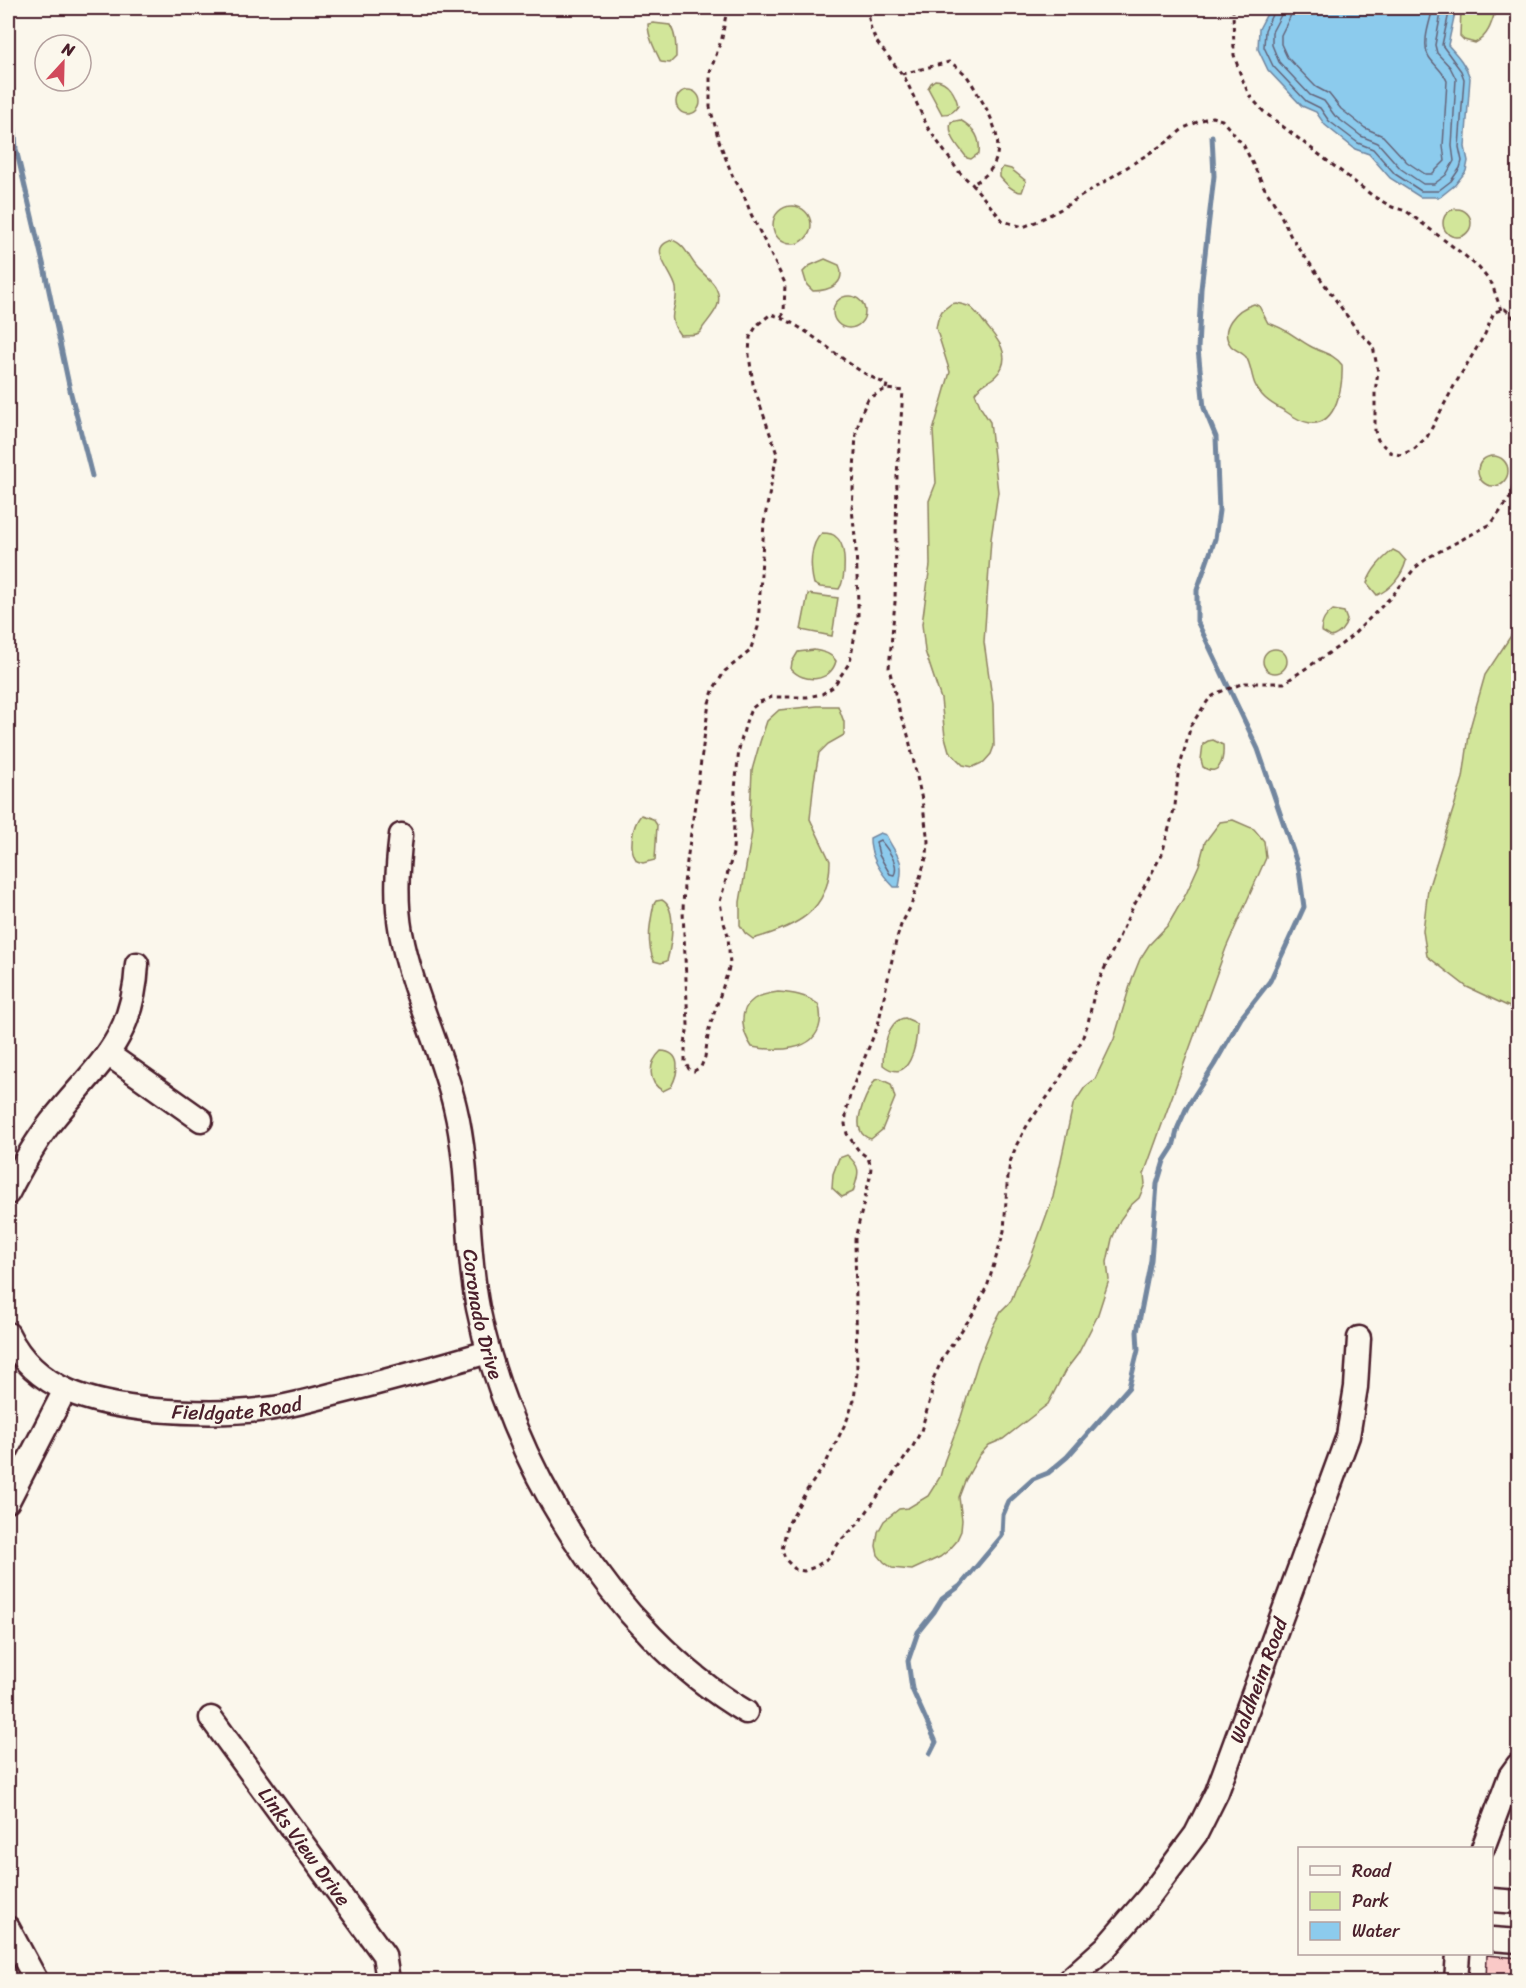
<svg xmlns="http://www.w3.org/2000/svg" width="1526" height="1988" font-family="Sriracha,sans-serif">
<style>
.green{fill:#d2e69a;stroke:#8e8262;stroke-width:1.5}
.water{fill:#8ccbed;stroke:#72869f;stroke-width:1.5}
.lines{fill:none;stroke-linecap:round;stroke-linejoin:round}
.shore{stroke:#646479;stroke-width:1.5}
.stream{stroke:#72869f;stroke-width:5}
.building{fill:#fac9c7;stroke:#4a1f2b;stroke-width:1.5}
.minor-casing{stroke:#4a1f2b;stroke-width:27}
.path{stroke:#4a1f2b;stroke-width:3;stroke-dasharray:4.5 4.5;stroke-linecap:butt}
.minor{stroke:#fbf7ec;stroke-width:22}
.labels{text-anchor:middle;stroke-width:4.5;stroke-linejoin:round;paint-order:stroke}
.street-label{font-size:20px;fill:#4a1f2b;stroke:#fbf7ec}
</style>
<rect width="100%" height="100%" fill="#fbf7ec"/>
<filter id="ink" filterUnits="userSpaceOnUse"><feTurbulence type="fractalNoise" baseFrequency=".0167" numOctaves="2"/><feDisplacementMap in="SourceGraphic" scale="12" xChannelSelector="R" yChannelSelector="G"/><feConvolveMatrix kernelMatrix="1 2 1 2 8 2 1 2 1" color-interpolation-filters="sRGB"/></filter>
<g filter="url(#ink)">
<!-- green -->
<g class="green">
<path d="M 1461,8 L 1496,8 C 1492,22 1489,36 1475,43 L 1464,40 L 1460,36 Z"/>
<path d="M 653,23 L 670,25 C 676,35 676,45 676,57 L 670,63 L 661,62 C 655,50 648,37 648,24 Z"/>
<path d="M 935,80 C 948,80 956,95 958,106 C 953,113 950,114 942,114 L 928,88 L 931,83 Z"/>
<circle cx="688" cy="102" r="12"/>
<path d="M 960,120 C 973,127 981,138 979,153 L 971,159 L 967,158 C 960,148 947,136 951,122 Z"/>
<path d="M 1003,167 L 1011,169 L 1026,181 L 1022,192 C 1013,192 1006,184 1000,177 L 1000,172 Z"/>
<circle cx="792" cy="225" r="19"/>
<circle cx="1457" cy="223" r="14"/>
<path d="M 672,240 C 685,244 689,258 697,267 C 703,274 712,280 716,288 C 724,304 713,314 704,326 C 702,328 702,331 699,333 C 693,336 686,334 680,335 C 664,313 679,309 676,288 C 674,277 657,258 661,248 C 663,243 667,242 672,240 Z"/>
<path d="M 825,259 L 839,265 C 847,284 829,291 813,291 L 807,285 L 803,272 L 809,266 Z"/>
<circle cx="849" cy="312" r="16"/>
<path d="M 956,303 C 961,304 966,305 970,307 C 977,312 981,319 986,325 C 995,337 1009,350 1002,367 C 996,381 981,382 975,393 L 981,408 L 990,422 L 998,492 L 991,539 L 984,642 L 993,704 L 994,746 L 991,754 L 984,762 L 973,767 L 963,765 L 949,751 L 945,737 L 941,699 L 925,651 L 922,624 L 930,565 L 929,501 L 936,483 L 933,431 L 950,372 L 936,328 L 938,319 L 942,311 L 951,304 Z"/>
<path d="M 1254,304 L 1259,306 L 1268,323 C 1286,328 1294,337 1310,346 C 1322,353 1333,353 1342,365 C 1343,385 1337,426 1310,423 C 1301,422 1292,416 1285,411 C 1277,407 1268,402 1262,395 C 1250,383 1253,367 1246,357 C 1243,353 1235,350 1231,346 C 1218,329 1236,309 1254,304 Z"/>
<circle cx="1493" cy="471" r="15"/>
<path d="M 822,533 C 827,533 833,533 836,537 C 847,545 846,579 839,589 L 820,587 L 814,584 C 810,568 809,545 822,533 Z"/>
<path d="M 1393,550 L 1399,553 L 1406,561 C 1402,576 1391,589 1377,595 L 1367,583 C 1372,569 1381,560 1393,550 Z"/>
<path d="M 808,594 L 838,598 L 832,636 L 801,630 Z"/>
<path d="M 1333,610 L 1344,612 L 1347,620 C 1345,628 1339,635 1331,637 L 1321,631 C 1322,621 1325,616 1333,610 Z"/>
<path d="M 1518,625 L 1518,1011 L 1467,987 L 1427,956 L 1423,931 L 1428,889 L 1463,778 L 1470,728 L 1485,675 Z"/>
<circle cx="1275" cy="661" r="12"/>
<path d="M 814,650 C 823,652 831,653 836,661 C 831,682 804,684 791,669 L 792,662 L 798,652 Z"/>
<path d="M 817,706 L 838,706 L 844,722 L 844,735 L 828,744 L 819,753 L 814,781 L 810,819 L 830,861 C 830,912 795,927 753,939 L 745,933 L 740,925 L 740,902 L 752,832 L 750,816 L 752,770 L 760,742 L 767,721 L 779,710 Z"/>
<path d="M 1213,740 L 1223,745 C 1224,759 1220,778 1203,767 L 1201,760 L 1203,744 L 1208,741 Z"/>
<path d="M 641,815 L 653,819 L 657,825 L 655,860 L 643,863 L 637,861 C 628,849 632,826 641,815 Z"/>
<path d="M 1233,820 L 1254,829 L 1264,841 L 1266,858 L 1226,948 L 1144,1174 L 1145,1184 L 1139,1198 L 1130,1206 L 1120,1220 L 1112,1239 L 1107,1262 L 1109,1280 L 1097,1317 L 1078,1354 L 1065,1371 L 1048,1404 L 1003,1439 L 989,1445 L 979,1456 L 965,1481 L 959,1497 L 962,1520 L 961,1531 L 956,1542 L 949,1550 L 940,1557 L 912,1570 L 892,1568 L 884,1562 L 878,1555 L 876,1546 L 878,1532 L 884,1521 L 899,1509 L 908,1508 L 928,1496 L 940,1477 L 944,1462 L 961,1417 L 978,1362 L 992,1328 L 1001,1311 L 1011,1301 L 1019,1280 L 1029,1263 L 1053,1197 L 1073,1105 L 1085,1087 L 1095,1079 L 1114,1039 L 1132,979 L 1140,959 L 1149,945 L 1168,925 L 1186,894 L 1199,865 L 1205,842 L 1220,822 Z"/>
<path d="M 662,900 C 678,908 671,946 667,961 L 661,963 L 654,961 C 646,944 650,922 654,904 L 656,901 Z"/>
<path d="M 778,992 C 793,993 805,995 818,1004 C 821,1011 821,1016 820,1023 C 815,1053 775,1051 752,1047 C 742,1032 737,1011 754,999 C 760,995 771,993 778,992 Z"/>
<path d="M 905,1018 L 912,1021 L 917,1025 C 917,1045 909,1086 883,1065 C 883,1050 887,1020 905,1018 Z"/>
<path d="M 661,1051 C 682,1052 679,1072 671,1087 L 663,1091 C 647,1082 648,1063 661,1051 Z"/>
<path d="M 880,1079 L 891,1084 L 895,1098 L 882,1130 L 871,1139 C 846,1132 866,1095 875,1080 Z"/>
<path d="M 847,1155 C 863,1168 858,1175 853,1192 L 842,1197 L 832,1188 L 833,1174 L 839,1158 Z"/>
</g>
<!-- water -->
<g class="water">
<path d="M 1270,8 L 1456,8 L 1448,45 C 1458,56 1466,65 1470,78 L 1465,147 L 1468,161 L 1466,171 L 1455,185 L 1440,197 L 1420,197 L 1390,178 L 1369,154 L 1355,149 L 1325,125 L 1316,112 L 1302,106 L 1268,70 L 1258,49 L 1259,29 Z"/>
<path d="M 880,833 L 886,835 C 898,860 905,857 899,887 L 894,887 C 882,875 869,856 870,838 Z"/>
</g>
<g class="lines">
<!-- shore -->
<g class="shore">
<path d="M 1275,8 L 1265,30 L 1264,47 L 1273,66 L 1306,101 L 1320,108 L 1329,121 L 1358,143 L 1373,149 L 1395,174 L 1421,191 L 1438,191 L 1451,181 L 1460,168 L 1462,161 L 1459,147 L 1464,79 L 1461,71 L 1442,45 L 1450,8"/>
<path d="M 1283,8 L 1281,15 L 1272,32 L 1272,45 L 1279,62 L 1310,95 L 1324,101 L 1335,116 L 1361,136 L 1378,143 L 1401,169 L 1423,184 L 1434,184 L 1446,175 L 1454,161 L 1452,146 L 1456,79 L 1450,67 L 1437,53 L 1435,45 L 1442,8"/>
<path d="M 1292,8 L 1290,17 L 1281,35 L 1281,44 L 1287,57 L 1316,87 L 1329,94 L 1341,109 L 1365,128 L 1383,136 L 1407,162 L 1425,174 L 1432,174 L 1445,161 L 1443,146 L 1447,81 C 1443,71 1435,66 1429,57 C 1421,43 1430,22 1433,8"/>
<path d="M 880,840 C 887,848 900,864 894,875 L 890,874 L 879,855 L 876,842 Z"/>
</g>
<!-- stream -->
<g class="stream">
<path d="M 8,29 L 16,149 L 44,267 L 70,390 L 92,476"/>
<path d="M 930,1754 L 936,1742 L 912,1689 L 908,1661 L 918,1632 L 934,1612 L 942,1599 L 960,1586 L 1002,1536 L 1003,1515 L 1009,1501 L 1033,1479 L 1048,1473 L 1067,1457 L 1129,1387 L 1138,1350 L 1137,1332 L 1151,1260 L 1157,1184 L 1164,1161 L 1173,1147 L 1178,1127 L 1187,1107 L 1214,1065 L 1241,1018 L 1270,981 L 1304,907 L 1299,870 L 1293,851 L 1258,749 L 1197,621 L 1197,590 L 1215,539 L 1219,511 L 1216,437 L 1204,408 L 1198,349 L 1201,289 L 1214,176 L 1212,136"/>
</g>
</g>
<!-- building -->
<path class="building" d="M 1487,1955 L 1518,1958 L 1518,1980 L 1486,1980 Z"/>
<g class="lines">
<!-- minor casing -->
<g class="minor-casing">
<g id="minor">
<path id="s1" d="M 401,835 C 397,868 395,900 401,933 C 412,993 441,1048 455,1107 C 471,1173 465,1242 478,1308 C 508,1459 612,1633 746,1712"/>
<path d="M 108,1054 L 201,1120"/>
<path d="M 8,1193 C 20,1169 34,1144 51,1122 C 96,1065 133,1043 137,964"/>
<path id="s2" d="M 8,1334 C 36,1392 95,1404 154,1410 C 191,1413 230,1414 267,1409 C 290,1406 312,1400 334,1394 C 386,1381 437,1367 488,1352"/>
<path d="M 8,1501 L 65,1390"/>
<path id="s3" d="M 211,1718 L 384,1955 L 388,1980"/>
<path d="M 1483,1848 L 1510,1776 L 1518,1765"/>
<path d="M 1492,1900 L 1518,1902"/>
<path d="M 8,1928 L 36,1980"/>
<path d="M 1492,1939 L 1518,1941"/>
<path id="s4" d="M 1069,1980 L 1106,1947 L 1149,1897 L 1196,1834 L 1217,1792 L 1348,1436 L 1356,1387 L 1359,1338"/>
<path d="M 1456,1980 L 1458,1954"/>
</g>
</g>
<!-- path -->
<g class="path">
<path d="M 727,8 L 722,38 L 710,72 L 710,107 L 719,141 L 733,177 L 743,193 L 751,214 L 785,283 L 784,313 L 781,317"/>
<path d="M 867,8 L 871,29 L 876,41 L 905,78 L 928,128 L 959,172 L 972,184 L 1003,221 L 1023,227 L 1038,221 L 1061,209 L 1167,142 L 1184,128 L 1202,120 L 1212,117 L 1222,120 L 1244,146 L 1265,189 L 1278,209 L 1291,237 L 1357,330 L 1373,346 L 1378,372 L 1375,391 L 1375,431 L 1378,440 L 1390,452 L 1400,455 L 1413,450 L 1427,437 L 1454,386 L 1485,334 L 1494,312 L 1505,309 L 1518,322"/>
<path d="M 1233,8 L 1234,55 L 1240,73 L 1249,95 L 1264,112 L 1373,196 L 1392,207 L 1406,211 L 1464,255 L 1479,268 L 1492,284 L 1501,310"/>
<path d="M 1518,64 L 1518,118"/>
<path d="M 902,74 L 949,62 C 954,65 960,69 964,73 C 970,79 975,89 979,96 C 998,126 1012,165 972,184"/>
<path d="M 886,389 L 887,384 C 845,369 814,328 771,314 L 757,325 L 750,337 L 749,355 L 753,384 L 777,454 L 764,522 L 758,627 L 750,651 L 725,671 L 714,688 L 709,703 L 684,883 L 683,911 L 688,1025 L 685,1044 L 685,1062 L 689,1069 L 694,1071 L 701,1067 L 705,1057 L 709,1029 L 730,965 L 728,935 L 723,920 L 720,902 L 733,853 L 735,789 L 739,749 L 746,722 L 751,709 L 760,702 L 772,697 L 807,697 L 822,694 L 833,687 L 850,662 L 858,617 L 858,603 L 856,546 L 852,509 L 856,433 L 861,414 L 868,399 L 886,389 L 903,391 L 897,475 L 895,602 L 889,668 L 900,714 L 908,735 L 922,800 L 928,841 L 927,855 L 911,906 L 901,925 L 896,941 L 878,1025 L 851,1091 L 847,1108 L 845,1124 L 847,1134 L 859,1151 L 868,1158 L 871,1167 L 870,1177 L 855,1239 L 857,1373 L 854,1400 L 847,1420 L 825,1465 L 807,1490 L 787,1526 L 782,1550 L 786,1560 L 796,1570 L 804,1571 L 815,1567 L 828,1558 L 841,1540 L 858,1524 L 912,1448 L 921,1431 L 931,1396 L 933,1379 L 944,1356 L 975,1311 L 988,1284 L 1004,1231 L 1007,1185 L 1010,1162 L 1017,1144 L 1028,1124 L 1056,1085 L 1081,1042 L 1088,1023 L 1095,989 L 1131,911 L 1162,854 L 1175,806 L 1178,774 L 1191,725 L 1209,699 L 1217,693 L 1244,683 L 1284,683 L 1338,647 L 1353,635 L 1392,596 L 1415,568 L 1429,557 L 1491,524 L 1510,498 L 1518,469"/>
</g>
<!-- minor -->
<use href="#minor" class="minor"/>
</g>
</g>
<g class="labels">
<!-- street labels -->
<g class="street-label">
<text dy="7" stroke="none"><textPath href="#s1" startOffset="490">Coronado Drive</textPath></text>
<text dy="7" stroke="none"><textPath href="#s2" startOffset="256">Fieldgate Road</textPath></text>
<text dy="7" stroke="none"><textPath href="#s4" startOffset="360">Waldheim Road</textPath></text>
<text dy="7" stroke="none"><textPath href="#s3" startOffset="159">Links View Drive</textPath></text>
</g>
</g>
<!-- margin -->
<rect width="1526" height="1988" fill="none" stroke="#fbf7ec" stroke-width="30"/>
<rect x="15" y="15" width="1496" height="1958" fill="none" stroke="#4a1f2b" stroke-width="2" filter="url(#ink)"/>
<!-- legend -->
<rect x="1298" y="1847" width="195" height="108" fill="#fbf7ec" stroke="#b4a19f" stroke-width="1.5"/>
<rect x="1310" y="1866" width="30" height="9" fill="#fbf7ec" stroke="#b4a19f" stroke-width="1.5"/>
<text x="1352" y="1877" font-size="18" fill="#4a1f2b">Road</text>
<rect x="1310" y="1892" width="30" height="18" fill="#d2e69a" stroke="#b4a19f" stroke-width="1.5"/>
<text x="1352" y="1907" font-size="18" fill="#4a1f2b">Park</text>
<rect x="1310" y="1922" width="30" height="18" fill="#8ccbed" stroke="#b4a19f" stroke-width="1.5"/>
<text x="1352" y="1937" font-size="18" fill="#4a1f2b">Water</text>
<!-- north arrow -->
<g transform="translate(63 63) rotate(22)"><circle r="28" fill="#fbf7ec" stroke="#b4a19f" stroke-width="1.5"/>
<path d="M0-4.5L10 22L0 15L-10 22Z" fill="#d1495b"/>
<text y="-9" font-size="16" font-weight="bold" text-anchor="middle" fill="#4a1f2b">N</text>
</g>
</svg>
